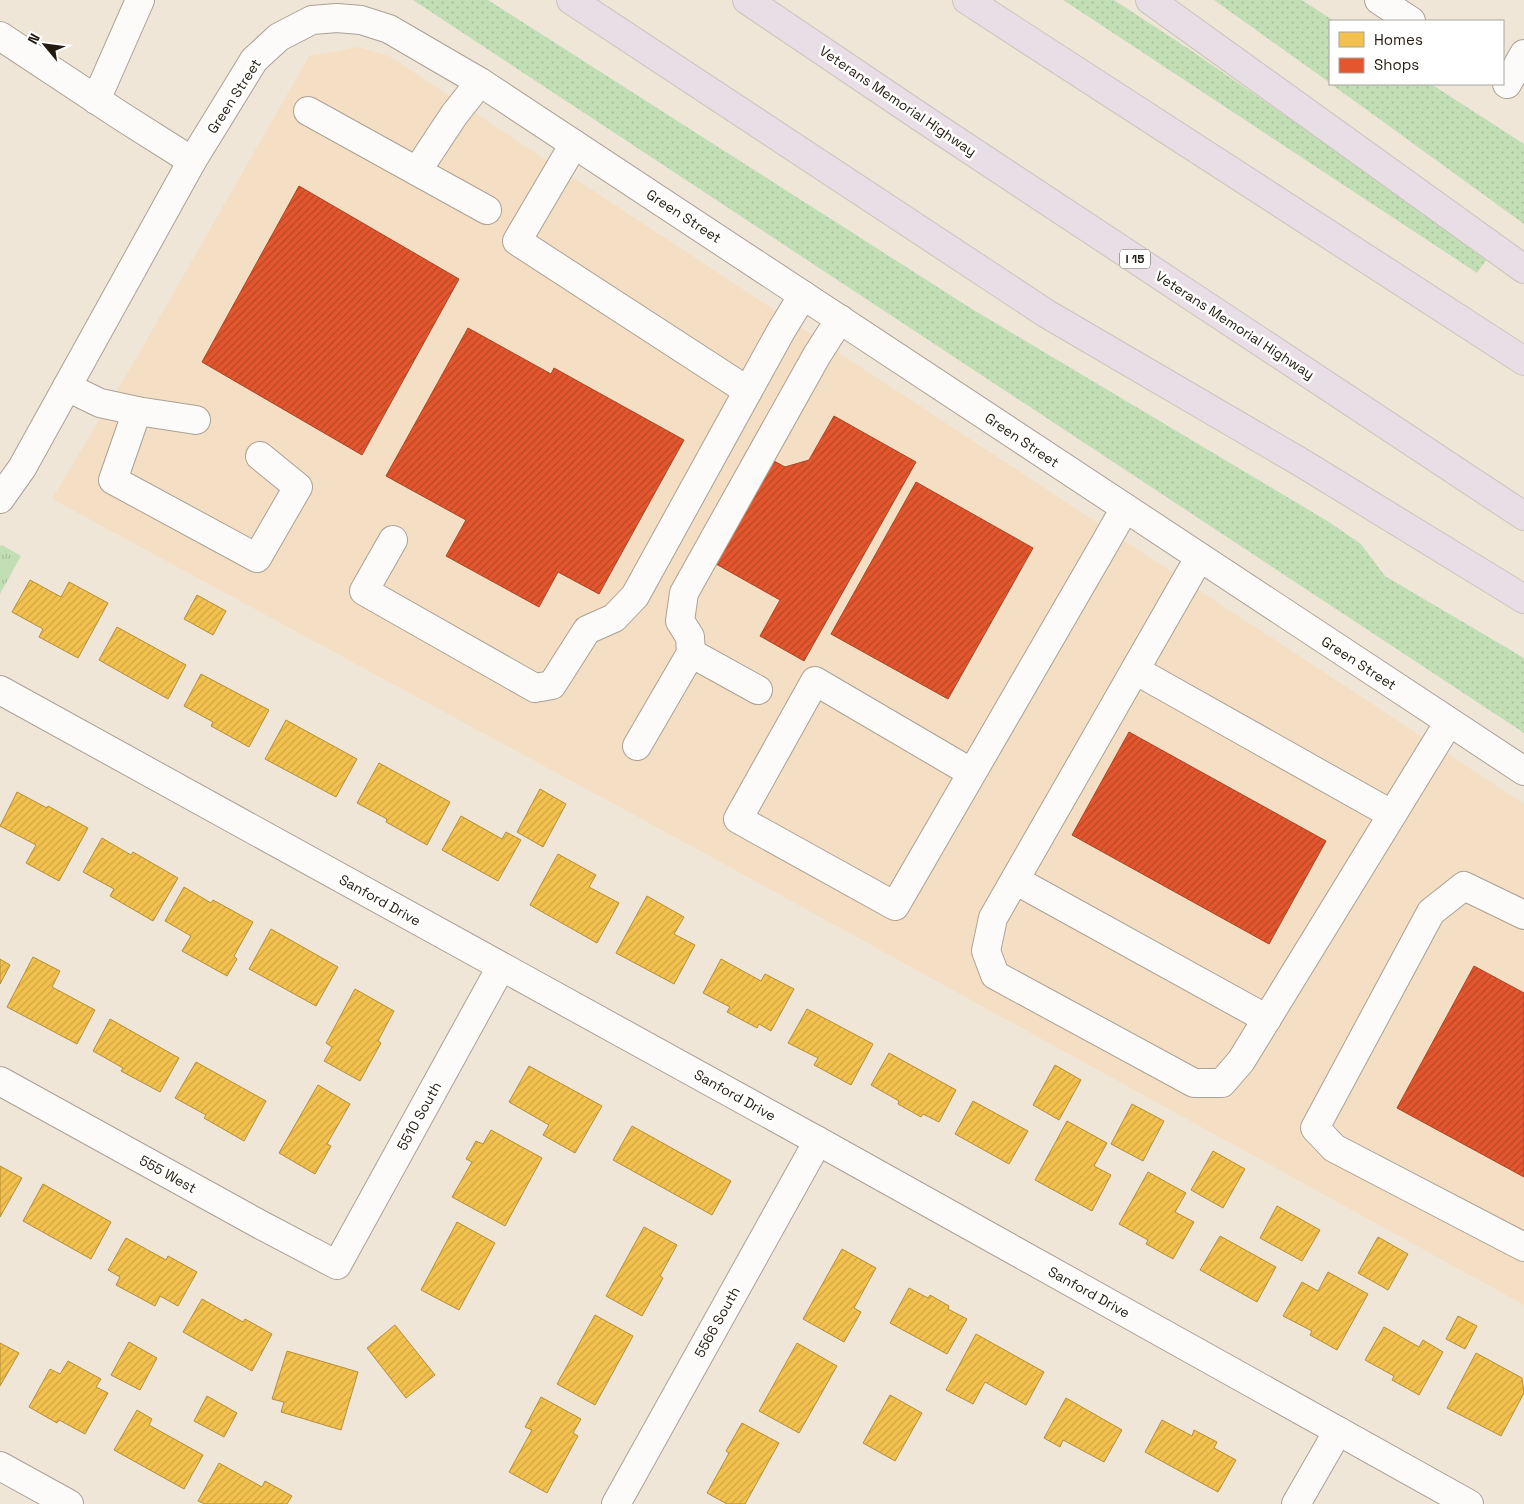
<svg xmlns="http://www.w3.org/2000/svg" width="1524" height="1504" font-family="'Space Grotesk',sans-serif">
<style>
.built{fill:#f4dfc4}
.grass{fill:url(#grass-dots)}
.park{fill:url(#park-tufts)}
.homes{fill:url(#homes-hatch);stroke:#b48f3b}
.shops{fill:url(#shops-hatch);stroke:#aa4525}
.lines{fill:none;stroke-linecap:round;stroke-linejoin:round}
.minor-casing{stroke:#aaa195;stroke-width:30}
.highway-casing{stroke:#c9c4bc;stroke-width:30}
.minor{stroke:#fdfbf9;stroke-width:28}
.highway{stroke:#e9dee5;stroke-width:28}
.labels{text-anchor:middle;stroke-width:5;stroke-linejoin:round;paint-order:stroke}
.shield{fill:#fff;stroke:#665f58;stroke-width:1}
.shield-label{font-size:12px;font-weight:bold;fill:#241b10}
.street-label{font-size:14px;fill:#241b10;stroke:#fff}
</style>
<defs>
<pattern id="grass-dots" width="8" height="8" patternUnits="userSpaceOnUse" patternTransform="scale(1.25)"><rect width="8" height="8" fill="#c2deb5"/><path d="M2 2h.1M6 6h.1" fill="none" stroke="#a7be9b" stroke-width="1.8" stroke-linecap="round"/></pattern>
<pattern id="park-tufts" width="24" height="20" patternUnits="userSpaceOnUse" patternTransform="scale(1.25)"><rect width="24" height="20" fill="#c2deb5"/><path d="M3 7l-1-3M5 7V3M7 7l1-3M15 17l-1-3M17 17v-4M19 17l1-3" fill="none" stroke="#a7be9b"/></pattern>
<pattern id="homes-hatch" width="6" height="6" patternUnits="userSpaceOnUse" patternTransform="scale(1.25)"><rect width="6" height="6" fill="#f2c14e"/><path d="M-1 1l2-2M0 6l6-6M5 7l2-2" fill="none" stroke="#cfa543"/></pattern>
<pattern id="shops-hatch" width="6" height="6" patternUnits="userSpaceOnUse" patternTransform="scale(1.25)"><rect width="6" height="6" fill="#e4572e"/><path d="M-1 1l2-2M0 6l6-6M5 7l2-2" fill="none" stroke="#b94726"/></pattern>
</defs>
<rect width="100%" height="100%" fill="#f0e6d8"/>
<!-- built -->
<path class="built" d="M 358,47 L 389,56 L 1524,804 L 1524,1305 L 704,853 L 52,499 L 135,360 L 309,56 Z"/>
<!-- grass -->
<g class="grass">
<path d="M 413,0 L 488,0 L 972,309 L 1329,522 L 1361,544 L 1385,576 L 1524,658 L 1524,733 Z"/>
<path d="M 1063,0 L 1114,0 L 1189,49 L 1384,184 L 1487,259 L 1477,273 Z"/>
<path d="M 1214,0 L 1302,0 L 1334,21 L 1330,21 L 1330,83 Z"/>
<path d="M 1331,84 L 1431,84 L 1524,144 L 1524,224 Z"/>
</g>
<!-- park -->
<path class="park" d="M 2,545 L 21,556 L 0,594 L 0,546 Z"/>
<!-- homes -->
<g class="homes">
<path d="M 30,580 L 61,597 L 69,582 L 108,603 L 78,658 L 39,637 L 43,629 L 12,612 Z"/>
<path d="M 197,595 L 226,611 L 213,635 L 184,619 Z"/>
<path d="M 117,627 L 186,665 L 168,699 L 99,660 Z"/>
<path d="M 201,674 L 269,710 L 249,747 L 211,726 L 213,722 L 184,706 Z"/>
<path d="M 286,720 L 357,759 L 336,797 L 265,759 Z"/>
<path d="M 379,763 L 450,802 L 427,845 L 386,822 L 387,819 L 357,803 Z"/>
<path d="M 540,789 L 566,804 L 543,847 L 517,832 Z"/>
<path d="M 17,792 L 47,808 L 48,806 L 88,828 L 59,881 L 26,863 L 36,845 L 0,826 Z"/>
<path d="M 461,816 L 502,839 L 506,832 L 521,840 L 498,881 L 442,850 Z"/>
<path d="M 102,838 L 131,855 L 133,852 L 178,878 L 153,921 L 110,896 L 114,889 L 83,872 Z"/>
<path d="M 558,854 L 596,875 L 589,887 L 619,903 L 597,943 L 530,905 Z"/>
<path d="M 184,887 L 211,903 L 213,900 L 253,922 L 234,956 L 237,959 L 227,976 L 182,951 L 191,936 L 165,921 Z"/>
<path d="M 647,896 L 684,917 L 674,934 L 695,945 L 674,984 L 616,953 Z"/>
<path d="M 271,929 L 338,967 L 316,1006 L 249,969 Z"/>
<path d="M 33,957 L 60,971 L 52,987 L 95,1010 L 77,1044 L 7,1007 Z"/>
<path d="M 0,959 L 10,965 L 0,984 Z"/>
<path d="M 721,959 L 761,981 L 765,974 L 794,989 L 771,1031 L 759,1024 L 757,1028 L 727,1012 L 730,1007 L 703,993 Z"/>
<path d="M 355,989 L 394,1011 L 378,1041 L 381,1043 L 360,1081 L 324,1061 L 332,1047 L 326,1043 Z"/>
<path d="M 807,1009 L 873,1044 L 851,1085 L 814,1065 L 818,1058 L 788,1043 Z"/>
<path d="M 110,1019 L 179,1058 L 160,1092 L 121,1071 L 123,1068 L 93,1051 Z"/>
<path d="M 889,1053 L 956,1090 L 939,1122 L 923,1114 L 921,1117 L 898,1104 L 899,1101 L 871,1085 Z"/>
<path d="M 196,1062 L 266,1101 L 244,1141 L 204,1118 L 206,1115 L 175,1098 Z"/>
<path d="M 1055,1065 L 1081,1080 L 1059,1120 L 1033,1105 Z"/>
<path d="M 529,1066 L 602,1106 L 575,1153 L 543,1135 L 549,1125 L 509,1102 Z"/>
<path d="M 318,1085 L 350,1104 L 327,1144 L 331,1146 L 315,1174 L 279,1153 Z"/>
<path d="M 973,1101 L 1028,1131 L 1009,1164 L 955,1134 Z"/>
<path d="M 1132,1104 L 1164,1121 L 1143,1161 L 1111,1144 Z"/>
<path d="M 1067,1121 L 1107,1143 L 1094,1166 L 1111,1175 L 1092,1211 L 1035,1180 Z"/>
<path d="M 632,1126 L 731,1181 L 712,1215 L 613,1160 Z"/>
<path d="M 491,1130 L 542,1158 L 505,1226 L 452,1197 L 472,1162 L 466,1159 L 476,1141 L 483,1144 Z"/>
<path d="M 1213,1151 L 1245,1169 L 1223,1208 L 1191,1190 Z"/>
<path d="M 0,1166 L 22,1178 L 0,1217 Z"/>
<path d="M 1148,1172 L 1186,1193 L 1175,1212 L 1194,1222 L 1173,1259 L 1146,1244 L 1148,1240 L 1119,1224 Z"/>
<path d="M 43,1184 L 111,1222 L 91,1259 L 23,1221 Z"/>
<path d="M 1277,1206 L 1320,1230 L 1302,1261 L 1260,1238 Z"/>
<path d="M 457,1222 L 495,1243 L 459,1310 L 421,1290 Z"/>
<path d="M 644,1227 L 677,1245 L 660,1276 L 663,1278 L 642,1316 L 606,1296 Z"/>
<path d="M 1220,1236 L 1276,1267 L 1257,1302 L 1200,1270 Z"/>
<path d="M 1378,1237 L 1408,1254 L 1388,1290 L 1358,1273 Z"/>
<path d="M 126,1238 L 166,1260 L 168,1256 L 197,1272 L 178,1306 L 160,1296 L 155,1306 L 116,1285 L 120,1277 L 108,1270 Z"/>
<path d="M 842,1249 L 876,1268 L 854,1308 L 861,1312 L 844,1342 L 803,1319 Z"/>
<path d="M 1328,1272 L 1368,1294 L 1337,1350 L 1310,1335 L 1312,1331 L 1283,1316 L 1302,1282 L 1318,1291 Z"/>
<path d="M 909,1288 L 928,1298 L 930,1295 L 949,1306 L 948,1309 L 967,1319 L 947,1354 L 890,1323 Z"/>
<path d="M 202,1299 L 243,1322 L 245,1319 L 272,1334 L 252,1371 L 183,1332 Z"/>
<path d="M 595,1315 L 633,1336 L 595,1405 L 557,1384 Z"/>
<path d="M 1458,1316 L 1477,1326 L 1465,1349 L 1446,1339 Z"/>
<path d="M 395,1325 L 435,1375 L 406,1398 L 367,1348 Z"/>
<path d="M 1384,1327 L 1419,1347 L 1423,1340 L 1443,1352 L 1419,1395 L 1392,1380 L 1394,1376 L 1365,1360 Z"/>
<path d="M 976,1334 L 1044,1372 L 1026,1405 L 985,1382 L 973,1404 L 946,1390 Z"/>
<path d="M 129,1342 L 157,1358 L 140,1390 L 111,1375 Z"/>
<path d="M 0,1343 L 19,1353 L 0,1386 Z"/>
<path d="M 797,1343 L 837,1366 L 799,1433 L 759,1411 Z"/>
<path d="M 287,1351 L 358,1372 L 341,1430 L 281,1412 L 284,1402 L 272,1399 Z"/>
<path d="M 1476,1353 L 1522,1378 L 1524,1393 L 1501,1436 L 1447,1408 Z"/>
<path d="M 68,1361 L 101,1379 L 96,1387 L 108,1393 L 85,1434 L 59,1420 L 57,1423 L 29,1407 L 50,1369 L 60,1374 Z"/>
<path d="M 890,1395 L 922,1413 L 895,1461 L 863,1443 Z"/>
<path d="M 207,1396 L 237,1413 L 224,1437 L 194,1421 Z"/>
<path d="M 541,1397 L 581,1419 L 573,1433 L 578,1436 L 547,1493 L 509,1472 L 532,1430 L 525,1427 Z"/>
<path d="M 1066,1398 L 1122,1430 L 1104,1462 L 1063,1440 L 1060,1447 L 1044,1438 Z"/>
<path d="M 137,1410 L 152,1419 L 149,1425 L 203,1455 L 184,1489 L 114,1450 Z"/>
<path d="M 1162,1420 L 1192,1436 L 1194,1430 L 1217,1442 L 1214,1448 L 1236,1460 L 1218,1492 L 1145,1452 Z"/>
<path d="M 742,1423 L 779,1443 L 745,1504 L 727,1504 L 707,1493 L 729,1453 L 726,1451 Z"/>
<path d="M 219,1463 L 262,1487 L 265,1481 L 292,1496 L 287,1504 L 205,1504 L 198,1501 Z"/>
</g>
<!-- shops -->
<g class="shops">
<path d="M 299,186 L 459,279 L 362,455 L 202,362 Z"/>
<path d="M 468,328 L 551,374 L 554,368 L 684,440 L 599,594 L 558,572 L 539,607 L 446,556 L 466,520 L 386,476 Z"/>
<path d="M 834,416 L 916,462 L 804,661 L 760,636 L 780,600 L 716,564 L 774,461 L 785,467 L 809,460 Z"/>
<path d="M 916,482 L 1033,548 L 948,699 L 831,634 Z"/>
<path d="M 1129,732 L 1326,841 L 1269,944 L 1072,835 Z"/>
<path d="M 1474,966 L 1524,993 L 1524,1177 L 1397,1108 Z"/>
</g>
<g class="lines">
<!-- minor casing -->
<g class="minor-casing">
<g id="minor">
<path d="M 1379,0 L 1411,21"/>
<path d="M 0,36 L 121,116 L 192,161"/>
<path d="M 1507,84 L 1524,54"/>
<path d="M 96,100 L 140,0"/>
<path d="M 308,111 L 487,210"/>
<path d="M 574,144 L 517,241 L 748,391"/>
<path d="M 417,171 L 454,115 L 480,82"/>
<path d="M 67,387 L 100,403 L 137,411 L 196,420"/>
<path d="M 137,411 L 113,480 L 257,558 L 298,487 L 260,456"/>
<path d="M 0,499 L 22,468 L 192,161 L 254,60 L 279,37 L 312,20 L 337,18 L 361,20 L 389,29 L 480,82 L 1524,771"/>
<path d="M 393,540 L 364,591 L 535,688 L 552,685 L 587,630 L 614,618 L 635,596 L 781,331 L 803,295"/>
<path d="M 1199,558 L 993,918 L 986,951 L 995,975 L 1194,1083 L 1222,1083 L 1241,1061 L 1449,722"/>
<path d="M 691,653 L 758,690"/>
<path d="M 1135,670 L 1391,814"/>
<path d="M 0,690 L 818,1141 L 1469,1504"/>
<path d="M 637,746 L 691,653 L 690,637 L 680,621 L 684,593 L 817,355 L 840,319"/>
<path d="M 972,773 L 815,681 L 738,819 L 895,906 L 1104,545 L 1125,508"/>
<path d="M 1015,880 L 1267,1019"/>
<path d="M 1524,915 L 1464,886 L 1431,912 L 1315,1128 L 1334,1148 L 1524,1247"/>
<path d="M 0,1081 L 261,1225 L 337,1265 L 501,967"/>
<path d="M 0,1466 L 69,1504"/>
<path d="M 616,1504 L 818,1141"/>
<path d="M 1296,1504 L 1338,1431"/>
</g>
</g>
<!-- highway casing -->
<g class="highway-casing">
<g id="highway">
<path d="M 571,0 L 1047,314 L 1302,463 L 1524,599"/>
<path d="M 747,0 L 925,120 L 1524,516"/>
<path d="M 967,0 L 1524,361"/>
<path d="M 1150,0 L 1524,269"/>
</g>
</g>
<!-- minor -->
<use href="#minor" class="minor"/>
<!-- highway -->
<use href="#highway" class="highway"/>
</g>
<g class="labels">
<!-- shield labels -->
<rect class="shield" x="1120" y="249.5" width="30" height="19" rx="4"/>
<g class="shield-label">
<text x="1135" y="263">I 15</text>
</g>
<!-- street labels -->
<g class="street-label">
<text transform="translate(234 96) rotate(-57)" y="5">Green Street</text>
<text transform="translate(898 101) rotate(34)" y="5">Veterans Memorial Highway</text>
<text transform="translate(684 216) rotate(33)" y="5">Green Street</text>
<text transform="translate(1235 325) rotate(33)" y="5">Veterans Memorial Highway</text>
<text transform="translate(1022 440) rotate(34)" y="5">Green Street</text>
<text transform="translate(1359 663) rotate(33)" y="5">Green Street</text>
<text transform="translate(380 900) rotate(29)" y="5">Sanford Drive</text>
<text transform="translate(735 1095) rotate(29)" y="5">Sanford Drive</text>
<text transform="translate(419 1116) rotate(-61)" y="5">5510 South</text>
<text transform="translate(168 1174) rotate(29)" y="5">555 West</text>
<text transform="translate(1089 1292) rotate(29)" y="5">Sanford Drive</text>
<text transform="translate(717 1322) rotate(-61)" y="5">5566 South</text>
</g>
</g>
<!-- legend -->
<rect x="1329" y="20" width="175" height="65" fill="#ffffff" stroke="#a7a49f"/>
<rect x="1339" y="32" width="25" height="15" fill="#f2c14e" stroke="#a7a49f"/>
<text x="1374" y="45" font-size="15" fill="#241b10">Homes</text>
<rect x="1339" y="58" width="25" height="15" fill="#e4572e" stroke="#a7a49f"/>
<text x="1374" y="70" font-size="15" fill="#241b10">Shops</text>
<!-- north arrow -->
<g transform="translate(45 45) rotate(299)" stroke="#ffffff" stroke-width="4" paint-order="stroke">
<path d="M0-4L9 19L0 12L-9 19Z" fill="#241b10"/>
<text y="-8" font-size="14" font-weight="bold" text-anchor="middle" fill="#241b10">N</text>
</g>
</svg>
